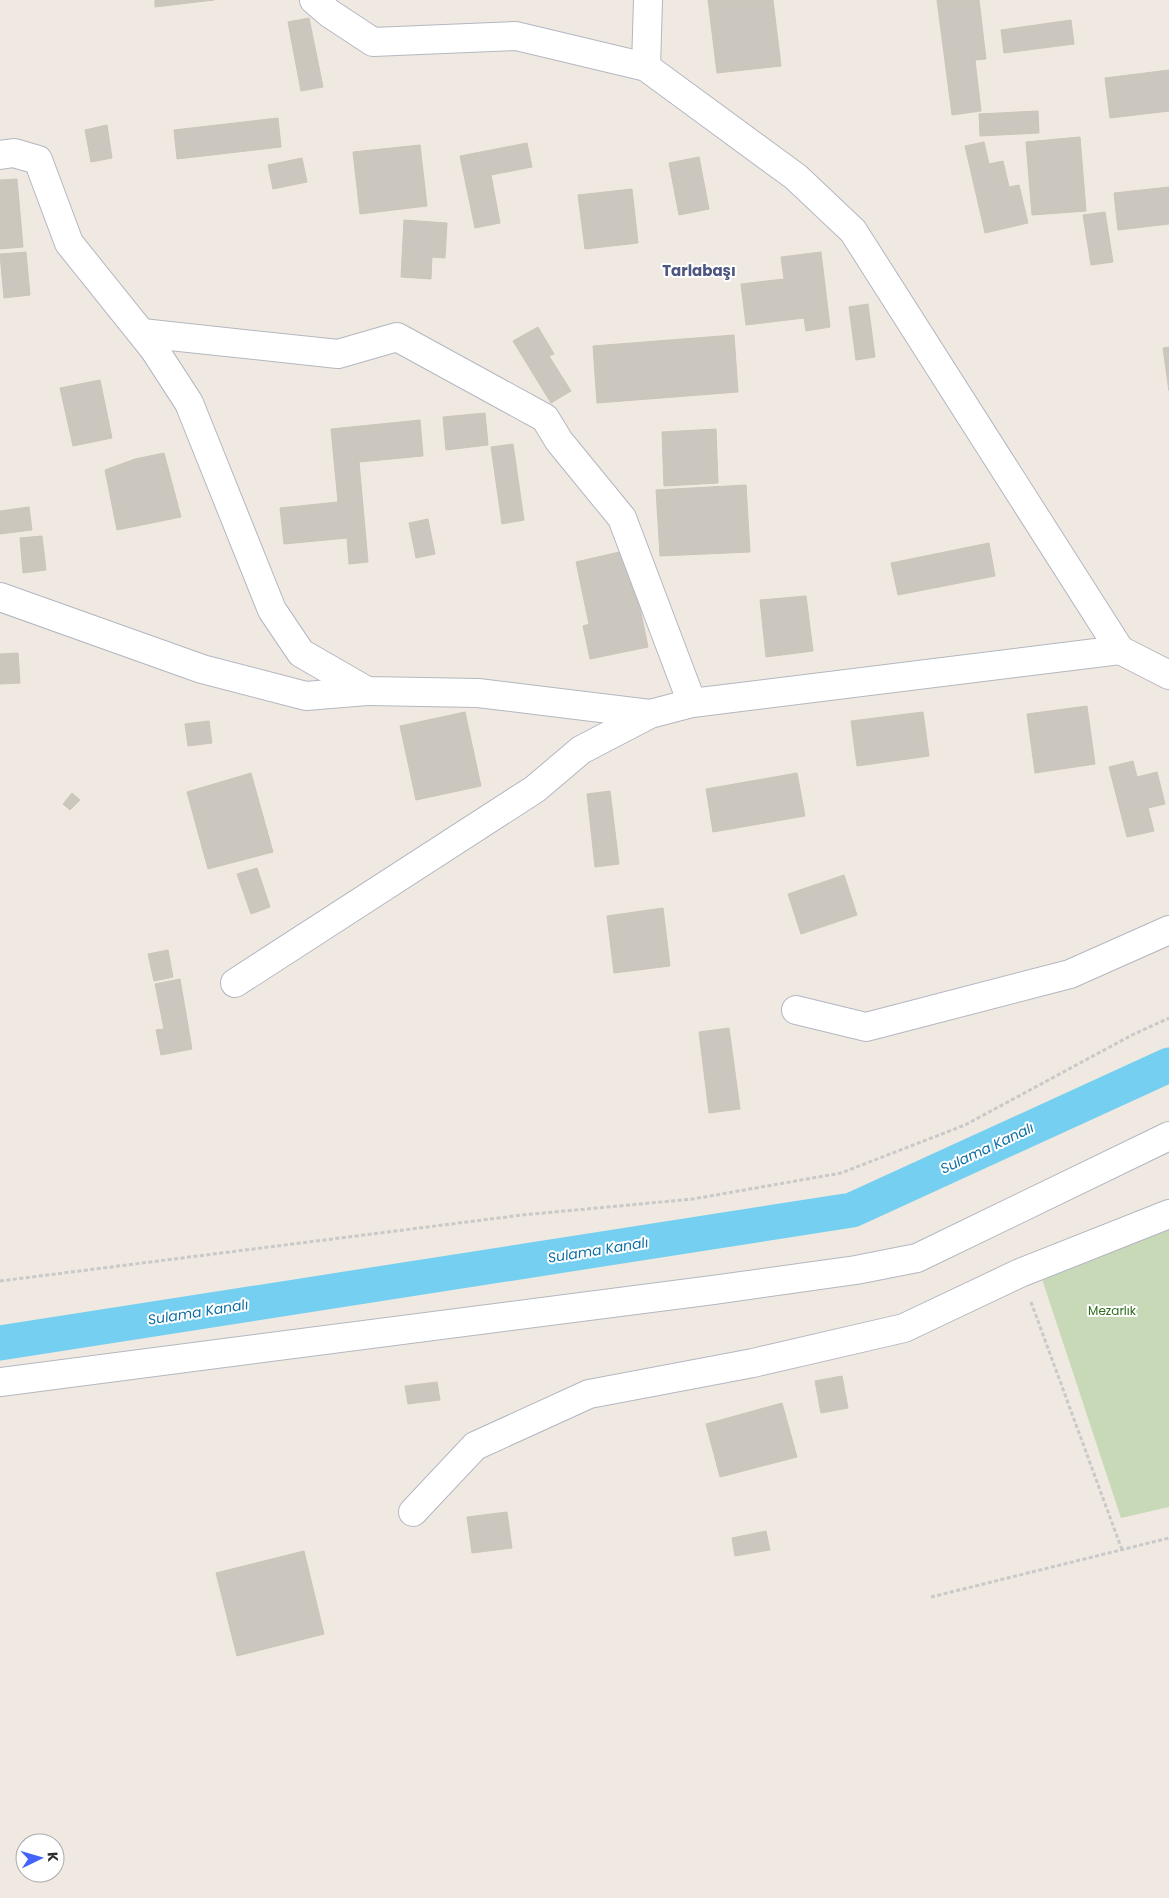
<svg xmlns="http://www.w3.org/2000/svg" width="1169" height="1898" font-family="Poppins,sans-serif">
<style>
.cemetery{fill:#c8d9b8}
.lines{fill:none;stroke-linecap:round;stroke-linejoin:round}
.canal{stroke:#75cff0;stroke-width:35}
.building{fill:#cbc7bf;stroke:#cbc5ba}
.minor-casing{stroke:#b4b7c1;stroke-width:30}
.tertiary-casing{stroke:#b4b7c1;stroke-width:30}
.path{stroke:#c9c9c9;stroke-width:3;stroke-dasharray:4 2.5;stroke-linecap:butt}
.minor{stroke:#fff;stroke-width:28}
.tertiary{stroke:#fff;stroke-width:28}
.labels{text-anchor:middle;stroke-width:4;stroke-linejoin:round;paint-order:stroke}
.park-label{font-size:12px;fill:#2c6e1b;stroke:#fff}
.water-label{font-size:14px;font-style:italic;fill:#0d6fa3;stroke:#fff}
.quarter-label{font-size:15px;font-weight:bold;fill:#4d5680;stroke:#fff}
</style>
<rect width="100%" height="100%" fill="#efe9e1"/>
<!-- cemetery -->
<path class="cemetery" d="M 1169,1230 L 1169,1507 L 1121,1518 L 1041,1276 Z"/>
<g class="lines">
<!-- canal -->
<path class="canal" d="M 0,1343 L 852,1210 L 1169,1065"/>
</g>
<!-- building -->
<g class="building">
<path d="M 155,0 L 214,0 L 155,7 Z"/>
<path d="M 708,0 L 773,0 L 781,66 L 717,73 Z"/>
<path d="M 937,0 L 979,0 L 986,59 L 975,60 L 981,111 L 952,115 Z"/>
<path d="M 309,18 L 323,87 L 301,91 L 288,22 Z"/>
<path d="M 1071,20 L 1074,44 L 1004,53 L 1001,30 Z"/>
<path d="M 1169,70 L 1169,111 L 1110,118 L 1105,78 Z"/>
<path d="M 1038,111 L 1039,133 L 980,136 L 979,114 Z"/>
<path d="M 278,118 L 281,147 L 177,159 L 174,130 Z"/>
<path d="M 107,125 L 112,158 L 91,162 L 85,130 Z"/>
<path d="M 1080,137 L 1086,211 L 1032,215 L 1026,142 Z"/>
<path d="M 984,142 L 989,164 L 1003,161 L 1009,187 L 1019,185 L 1028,223 L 985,233 L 965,146 Z"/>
<path d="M 527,143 L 532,167 L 491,175 L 500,223 L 475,228 L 460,156 Z"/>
<path d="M 420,145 L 427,206 L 360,214 L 353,152 Z"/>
<path d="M 699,157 L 709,209 L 679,215 L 669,163 Z"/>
<path d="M 302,158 L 307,182 L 273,189 L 268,165 Z"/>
<path d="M 17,179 L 23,247 L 0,249 L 0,180 Z"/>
<path d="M 1169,187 L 1169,224 L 1118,230 L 1114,193 Z"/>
<path d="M 632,189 L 638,243 L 585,249 L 578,195 Z"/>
<path d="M 1105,212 L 1113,262 L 1091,265 L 1083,215 Z"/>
<path d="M 404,220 L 447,223 L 445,258 L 432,257 L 431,279 L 401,277 Z"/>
<path d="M 26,252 L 30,295 L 4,298 L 0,254 Z"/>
<path d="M 821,252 L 830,327 L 806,331 L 804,318 L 746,325 L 741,284 L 784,279 L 781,257 Z"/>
<path d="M 868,304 L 875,357 L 856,360 L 849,307 Z"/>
<path d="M 538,327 L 554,354 L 549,356 L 571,391 L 551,403 L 513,341 Z"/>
<path d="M 734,335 L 738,392 L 597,403 L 593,346 Z"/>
<path d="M 1169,347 L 1169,391 L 1163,348 Z"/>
<path d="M 100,380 L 112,438 L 73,446 L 60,388 Z"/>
<path d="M 485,413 L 488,445 L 446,450 L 443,417 Z"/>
<path d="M 420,420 L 423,456 L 359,462 L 368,562 L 349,564 L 347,538 L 284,544 L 280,508 L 338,502 L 331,429 Z"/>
<path d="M 716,429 L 718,483 L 664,486 L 662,432 Z"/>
<path d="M 513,444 L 524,520 L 502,524 L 491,447 Z"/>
<path d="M 164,453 L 181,517 L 117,530 L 105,470 L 135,459 Z"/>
<path d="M 746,485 L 750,552 L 660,556 L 656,490 Z"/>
<path d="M 29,507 L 32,530 L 0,534 L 0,511 Z"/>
<path d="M 428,519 L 435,554 L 416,558 L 409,523 Z"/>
<path d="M 42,536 L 46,570 L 23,573 L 20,538 Z"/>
<path d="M 989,543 L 995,576 L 898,595 L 891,563 Z"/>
<path d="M 628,550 L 648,647 L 590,659 L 583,626 L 589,624 L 576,562 Z"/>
<path d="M 806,596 L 813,651 L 766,657 L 760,600 Z"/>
<path d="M 18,653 L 20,683 L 0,684 L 0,654 Z"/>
<path d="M 1087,706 L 1095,764 L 1035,773 L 1027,714 Z"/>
<path d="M 465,712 L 481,786 L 416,800 L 400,726 Z"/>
<path d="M 923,712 L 929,756 L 857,766 L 851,721 Z"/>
<path d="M 209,721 L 212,743 L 188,746 L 185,724 Z"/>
<path d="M 1133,761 L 1137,777 L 1157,772 L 1165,804 L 1148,808 L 1154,831 L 1127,837 L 1109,767 Z"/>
<path d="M 251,773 L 273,852 L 208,869 L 187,792 Z"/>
<path d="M 797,773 L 805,816 L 713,832 L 706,789 Z"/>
<path d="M 610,791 L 619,864 L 595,867 L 587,794 Z"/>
<path d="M 72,793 L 80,800 L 70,810 L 63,804 Z"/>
<path d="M 257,868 L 270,907 L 251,914 L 237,874 Z"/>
<path d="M 844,875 L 857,915 L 801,934 L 788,894 Z"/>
<path d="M 663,908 L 670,966 L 614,973 L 607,916 Z"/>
<path d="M 168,950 L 173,977 L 154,981 L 148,954 Z"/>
<path d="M 180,979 L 192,1049 L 161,1055 L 156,1030 L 164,1029 L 155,984 Z"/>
<path d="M 729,1028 L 740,1109 L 709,1113 L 699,1032 Z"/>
<path d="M 842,1376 L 848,1408 L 821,1413 L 815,1381 Z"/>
<path d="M 437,1382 L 440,1400 L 408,1404 L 405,1386 Z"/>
<path d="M 782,1403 L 797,1457 L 720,1477 L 706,1424 Z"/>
<path d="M 507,1512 L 512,1548 L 472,1553 L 467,1517 Z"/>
<path d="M 766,1531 L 770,1550 L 735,1556 L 732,1538 Z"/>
<path d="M 304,1551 L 324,1634 L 237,1656 L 216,1573 Z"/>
</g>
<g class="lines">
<!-- minor casing -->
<g class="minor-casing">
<g id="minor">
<path d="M 646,67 L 648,0"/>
<path d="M 0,155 L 14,153 L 38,160 L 69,243 L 154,349 L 189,403 L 272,610 L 301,653 L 367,691 L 478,693 L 650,714"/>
<path d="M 142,333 L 338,354 L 397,337 L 545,418 L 559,441 L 622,518 L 692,703"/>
<path d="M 0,597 L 202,669 L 306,696 L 367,691"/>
<path d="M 235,983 L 535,789 L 581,750 L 650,714 L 692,703 L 1120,650 L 853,231 L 796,177 L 646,67 L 516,36 L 373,42 L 329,13 L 314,0"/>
<path d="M 796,1010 L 866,1027 L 1070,974 L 1169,930"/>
<path d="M 0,1382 L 713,1290 L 856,1270 L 917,1258 L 1169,1136"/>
<path d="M 413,1512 L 475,1446 L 589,1394 L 753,1363 L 904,1328 L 1020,1273 L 1169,1214"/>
</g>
</g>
<!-- tertiary casing -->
<g class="tertiary-casing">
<path id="tertiary" d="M 1120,650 L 1169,675"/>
</g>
<!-- path -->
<g class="path">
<path d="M 0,1281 L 522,1215 L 693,1199 L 841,1173 L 965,1125 L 1132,1035 L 1169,1018"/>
<path d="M 1031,1302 L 1122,1550"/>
<path d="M 931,1597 L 1169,1538"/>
</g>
<!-- minor -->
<use href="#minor" class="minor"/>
<!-- tertiary -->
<use href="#tertiary" class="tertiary"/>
</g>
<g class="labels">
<!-- park labels -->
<g class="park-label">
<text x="1112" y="1315">Mezarlık</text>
</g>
<!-- water labels -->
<g class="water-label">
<text transform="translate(987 1148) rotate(-25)" y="5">Sulama Kanalı</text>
<text transform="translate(598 1250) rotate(-9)" y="5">Sulama Kanalı</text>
<text transform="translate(198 1312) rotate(-9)" y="5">Sulama Kanalı</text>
</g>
<!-- quarter labels -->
<g class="quarter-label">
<text x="699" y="276">Tarlabaşı</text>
</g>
</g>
<!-- north arrow -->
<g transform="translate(40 1858) rotate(85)"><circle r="24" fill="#ffffff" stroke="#ababab"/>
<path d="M0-4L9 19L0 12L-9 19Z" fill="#4264fb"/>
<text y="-8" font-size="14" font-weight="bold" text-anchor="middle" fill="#2e2e2e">K</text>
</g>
</svg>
